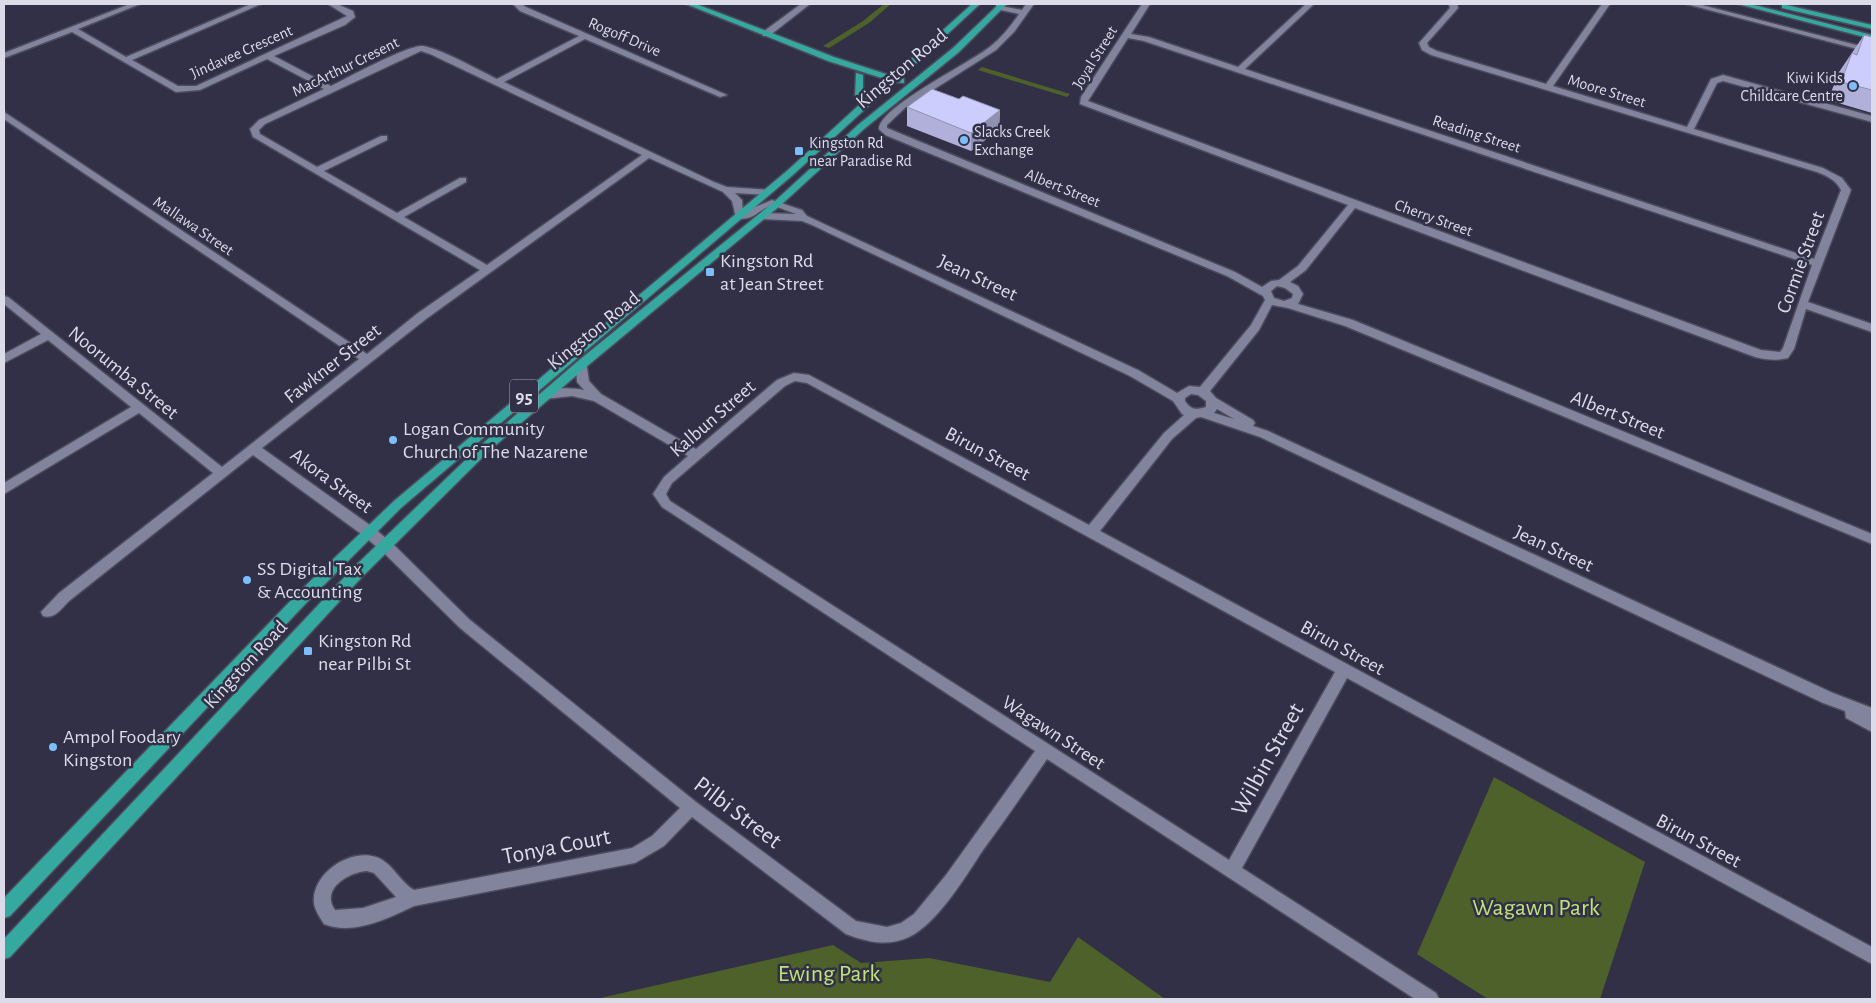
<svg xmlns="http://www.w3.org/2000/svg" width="1876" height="1003" font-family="'Alegreya Sans',sans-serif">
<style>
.green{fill:#4f612a}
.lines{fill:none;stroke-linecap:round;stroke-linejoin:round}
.minor-casing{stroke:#4b4b5d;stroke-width:3}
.major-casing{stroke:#4b4b5d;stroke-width:3}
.minor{fill:#82839d;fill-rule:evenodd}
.major{fill:#35a8a0;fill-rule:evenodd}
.wall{fill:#b0b0da}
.shaded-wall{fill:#9090b1}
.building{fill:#cdcdfd;stroke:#9090b1}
.poi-dot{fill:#7dbef9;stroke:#313047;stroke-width:2}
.labels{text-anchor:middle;stroke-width:5;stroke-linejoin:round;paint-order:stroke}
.far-street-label{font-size:16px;fill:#dbdbea;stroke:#313047}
.far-poi-label{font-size:16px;fill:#dbdbea;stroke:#313047;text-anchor:start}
.shield{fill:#313047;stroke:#a8a8b9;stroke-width:1}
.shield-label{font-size:19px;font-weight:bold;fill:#dbdbea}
.street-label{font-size:20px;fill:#dbdbea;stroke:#313047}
.poi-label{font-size:20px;fill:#dbdbea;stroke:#313047;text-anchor:start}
.near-street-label{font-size:24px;fill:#dbdbea;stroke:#313047}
.near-park-label{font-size:24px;fill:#bfe378;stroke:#313047}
</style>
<rect width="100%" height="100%" fill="#313047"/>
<!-- green -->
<g class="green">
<path d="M 884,4 L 891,4 L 869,23 L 829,48 L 823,46 L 863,21 Z"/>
<path d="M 982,67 L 1070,94 L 1067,97 L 978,70 Z"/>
<path d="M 1494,777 L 1645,862 L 1600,999 L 1488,999 L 1417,954 Z"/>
<path d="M 1078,937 L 1165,999 L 596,999 L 833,945 L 861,963 L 929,958 L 1050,982 Z"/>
</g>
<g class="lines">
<!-- minor casing -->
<g class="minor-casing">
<g id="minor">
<path d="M 130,4 L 140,4 L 78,29 L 126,57 L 251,4 L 261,4 L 132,60 L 178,86 L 196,86 L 347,16 L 328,4 L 337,4 L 353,11 L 355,17 L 345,25 L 274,56 L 331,86 C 347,78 409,44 423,46 C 442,49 478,70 497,79 L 579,36 L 520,11 L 513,4 L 521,4 L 526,7 L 727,95 L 720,97 L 585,39 L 504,82 L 714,182 L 727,187 L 770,190 L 772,192 L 767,195 L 735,193 L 742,200 L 743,212 L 772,200 L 802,210 L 807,216 L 1138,370 L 1177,393 L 1189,386 L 1200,387 L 1251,325 L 1265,300 L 1263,296 L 1227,276 L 885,135 L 879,129 C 879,107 972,62 991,46 C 1002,37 1011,26 1019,14 L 996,9 L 996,5 L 1022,10 L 1026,4 L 1034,4 L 1014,32 L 996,50 L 906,107 L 887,125 L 887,128 L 1235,272 L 1262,287 L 1271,281 L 1279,280 L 1298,266 L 1348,205 L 1080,104 L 1081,97 L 1142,4 L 1150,4 L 1131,34 L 1149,37 L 1238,67 L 1306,4 L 1314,4 L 1245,69 L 1814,259 L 1841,190 C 1836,180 1827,176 1817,172 L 1431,55 L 1422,50 L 1419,43 L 1450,8 L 1449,4 L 1457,4 L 1458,8 L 1427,43 L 1429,47 L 1437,51 L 1546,84 L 1602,4 L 1610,4 L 1553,86 L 1687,127 L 1711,79 L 1723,75 L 1872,116 L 1872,122 L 1723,81 L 1717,83 L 1694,129 L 1823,168 L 1842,178 L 1851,190 L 1808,302 L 1872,324 L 1872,332 L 1806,309 L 1794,349 L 1788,358 C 1776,361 1767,360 1755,357 L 1355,208 L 1306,270 L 1290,282 L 1298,286 L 1303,294 L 1298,304 L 1353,320 L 1872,534 L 1872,544 L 1345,326 L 1288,308 L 1272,305 L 1259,330 L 1210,391 L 1216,398 L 1253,420 L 1255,423 L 1253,426 L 1268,431 L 1833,693 L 1872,708 L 1872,732 L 1846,718 L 1845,711 L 1823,703 L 1260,437 L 1201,417 L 1196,418 L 1172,439 L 1100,531 L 1872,947 L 1872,964 L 1347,678 L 1242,868 L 1436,993 L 1439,999 L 1415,999 L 1047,759 C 1026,790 1005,820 983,850 C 966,876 937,924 909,937 C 888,947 867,942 846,934 L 692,817 L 664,846 L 635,863 L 414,906 C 389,918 353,936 324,924 C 320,917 315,911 314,903 C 311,874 350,848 376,857 C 392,862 399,881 414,890 L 632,848 L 652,836 L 680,808 L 460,628 L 385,554 L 364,536 L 253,455 L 69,601 C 62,608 54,620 43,616 L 41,612 L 59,593 L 213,473 L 139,413 L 4,494 L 4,483 L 131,407 L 48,340 L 4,363 L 4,354 L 41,334 L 4,304 L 4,296 L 8,297 L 222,467 L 359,359 L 4,119 L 4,112 L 367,354 L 418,313 L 480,270 L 253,137 L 250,129 L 259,120 L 324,89 L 267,59 L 200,90 L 176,92 L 72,32 L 4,58 L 4,53 ZM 1128,38 L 1144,41 L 1812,265 L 1783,348 L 1780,352 L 1761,350 L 1088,101 ZM 421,51 L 430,54 L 642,155 L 487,265 L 404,217 L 466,182 L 466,178 L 460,178 L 397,213 L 324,171 L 387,140 L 387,136 L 381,136 L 317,167 L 260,134 L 259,130 L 265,124 ZM 649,158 L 723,192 L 732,201 L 736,218 C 755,222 761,206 773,206 C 780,207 789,212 796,214 L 762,213 L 757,216 L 762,219 L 802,221 L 812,225 L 1130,376 L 1173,401 L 1182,414 L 1184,415 L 1164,433 L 1089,525 L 809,375 L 794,373 L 777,380 L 696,449 L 601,394 L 589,381 L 586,361 L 582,360 L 576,364 L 577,382 L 584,390 C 574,388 546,386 539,395 L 545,399 L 572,396 L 594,401 L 688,456 L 664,477 L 653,494 L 662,507 L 1035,751 L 946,875 L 914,914 L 901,923 L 887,927 L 856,921 L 696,802 L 470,620 L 395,546 L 374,528 L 262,448 L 426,319 ZM 1277,286 L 1285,288 L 1293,294 L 1292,298 L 1284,301 L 1274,298 L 1271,291 ZM 795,381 L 807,383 L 1335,672 L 1229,860 L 670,501 L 666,494 L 672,483 L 785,386 ZM 1191,394 L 1198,395 L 1206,401 L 1206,407 C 1196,410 1191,410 1185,401 L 1185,398 ZM 1217,409 L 1234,419 L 1214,413 ZM 367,871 L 374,873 L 396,897 L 363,908 L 335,910 C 320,889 349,872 367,871 Z"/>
<path d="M 801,4 L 810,4 L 769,36 L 763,36 L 763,32 Z"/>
<path d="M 1686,4 L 1698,4 L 1872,49 L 1872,53 Z"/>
</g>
</g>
<!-- major casing -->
<g class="major-casing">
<g id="major">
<path d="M 686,4 L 696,4 L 834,57 L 892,76 L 972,4 L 980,4 L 900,78 L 904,79 L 904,83 L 895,82 L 794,174 L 402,507 L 311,598 L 10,916 L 4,918 L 4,898 L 301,590 L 394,501 L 788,170 L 859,105 L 855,96 L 856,73 L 863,75 L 863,96 L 865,100 L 888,80 L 828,61 Z"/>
<path d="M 999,4 L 1007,4 L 959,52 L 864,129 L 781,205 L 586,367 L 489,451 L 363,576 L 10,957 L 4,959 L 4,939 L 353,568 L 481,445 L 578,361 L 775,201 L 858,125 L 953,48 Z"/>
<path d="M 1738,4 L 1750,4 L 1872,35 L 1872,39 Z"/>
<path d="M 1782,4 L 1872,25 L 1872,29 L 1782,8 Z"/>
</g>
</g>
<!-- minor -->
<use href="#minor" class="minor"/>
<!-- major -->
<use href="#major" class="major"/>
</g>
<!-- wall -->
<g class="wall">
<path d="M 1864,35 L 1872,37 L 1872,113 L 1828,100 L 1839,72 Z"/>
<path d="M 907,107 L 1000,110 L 999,129 L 971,151 L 907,126 Z"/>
</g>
<!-- shaded-wall -->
<path class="shaded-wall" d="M 1000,110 L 999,129 L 971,151 L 971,133 Z"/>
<!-- building -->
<g class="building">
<path d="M 1864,35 L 1872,37 L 1872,90 L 1841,82 L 1852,53 L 1857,55 Z"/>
<path d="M 932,89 L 959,99 L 963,96 L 1000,110 L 971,133 L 907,107 Z"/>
</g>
<!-- markers -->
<g class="poi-dot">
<circle cx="1853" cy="86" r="5"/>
<circle cx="964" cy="140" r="5"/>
<rect x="794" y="146" width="10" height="10" rx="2.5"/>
<rect x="705" y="267" width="10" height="10" rx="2.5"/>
<circle cx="393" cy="440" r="5"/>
<circle cx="247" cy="580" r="5"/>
<rect x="303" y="646" width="10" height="10" rx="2.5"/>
<circle cx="53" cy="747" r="5"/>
</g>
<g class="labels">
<!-- far-street labels -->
<g class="far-street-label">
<text transform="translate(625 36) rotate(23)" y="6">Rogoff Drive</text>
<text transform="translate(241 51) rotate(-24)" y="6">Jindavee Crescent</text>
<text transform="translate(1094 57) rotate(-58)" y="6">Joyal Street</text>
<text transform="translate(345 66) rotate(-26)" y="6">MacArthur Cresent</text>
<text transform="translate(1607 90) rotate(17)" y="6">Moore Street</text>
<text transform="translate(1477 133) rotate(18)" y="6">Reading Street</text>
<text transform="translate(1063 187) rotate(22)" y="6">Albert Street</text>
<text transform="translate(1434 217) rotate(20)" y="6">Cherry Street</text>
<text transform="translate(194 225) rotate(34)" y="6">Mallawa Street</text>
</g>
<!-- far-poi labels -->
<g class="far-poi-label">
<text x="1843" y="83" text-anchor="end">Kiwi Kids<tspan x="1843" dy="18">Childcare Centre</tspan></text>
<text x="974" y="137">Slacks Creek<tspan x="974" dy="18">Exchange</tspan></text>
<text x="809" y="148">Kingston Rd<tspan x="809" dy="18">near Paradise Rd</tspan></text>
</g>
<!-- shield labels -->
<rect class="shield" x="510" y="379.5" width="28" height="33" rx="4"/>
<g class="shield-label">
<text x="524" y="403">95</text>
</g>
<!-- street labels -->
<g class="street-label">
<text transform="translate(901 68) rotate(-40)" y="7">Kingston Road</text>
<text transform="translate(1800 262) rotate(-70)" y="7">Cormie Street</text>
<text transform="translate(978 277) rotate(25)" y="7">Jean Street</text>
<text transform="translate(593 330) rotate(-39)" y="7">Kingston Road</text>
<text transform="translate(332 363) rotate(-38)" y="7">Fawkner Street</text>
<text transform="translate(124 372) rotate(39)" y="7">Noorumba Street</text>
<text transform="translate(1618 414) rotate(22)" y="7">Albert Street</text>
<text transform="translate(712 418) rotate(-41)" y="7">Kalbun Street</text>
<text transform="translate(988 453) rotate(28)" y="7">Birun Street</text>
<text transform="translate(332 480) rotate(36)" y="7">Akora Street</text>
<text transform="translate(1554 548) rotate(25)" y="7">Jean Street</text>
<text transform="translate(1343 647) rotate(29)" y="7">Birun Street</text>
<text transform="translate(245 664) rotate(-47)" y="7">Kingston Road</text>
<text transform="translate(1054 732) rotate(33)" y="7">Wagawn Street</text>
<text transform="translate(1699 840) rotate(28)" y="7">Birun Street</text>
</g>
<!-- poi labels -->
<g class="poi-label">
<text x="720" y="267">Kingston Rd<tspan x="720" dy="23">at Jean Street</tspan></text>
<text x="403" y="435">Logan Community<tspan x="403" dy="23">Church of The Nazarene</tspan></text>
<text x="257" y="575">SS Digital Tax<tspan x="257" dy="23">&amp; Accounting</tspan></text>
<text x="318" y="647">Kingston Rd<tspan x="318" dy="23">near Pilbi St</tspan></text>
<text x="63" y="743">Ampol Foodary<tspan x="63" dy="23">Kingston</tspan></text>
</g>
<!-- near-street labels -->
<g class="near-street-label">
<text transform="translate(1267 759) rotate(-61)" y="8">Wilbin Street</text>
<text transform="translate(738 812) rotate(37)" y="8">Pilbi Street</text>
<text transform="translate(556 846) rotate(-11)" y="8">Tonya Court</text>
</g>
<!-- near-park labels -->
<g class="near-park-label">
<text x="1536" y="915">Wagawn Park</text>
<text x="829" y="981">Ewing Park</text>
</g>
</g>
<!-- border -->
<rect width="1876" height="1003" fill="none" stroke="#dbdbea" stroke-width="10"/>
</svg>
